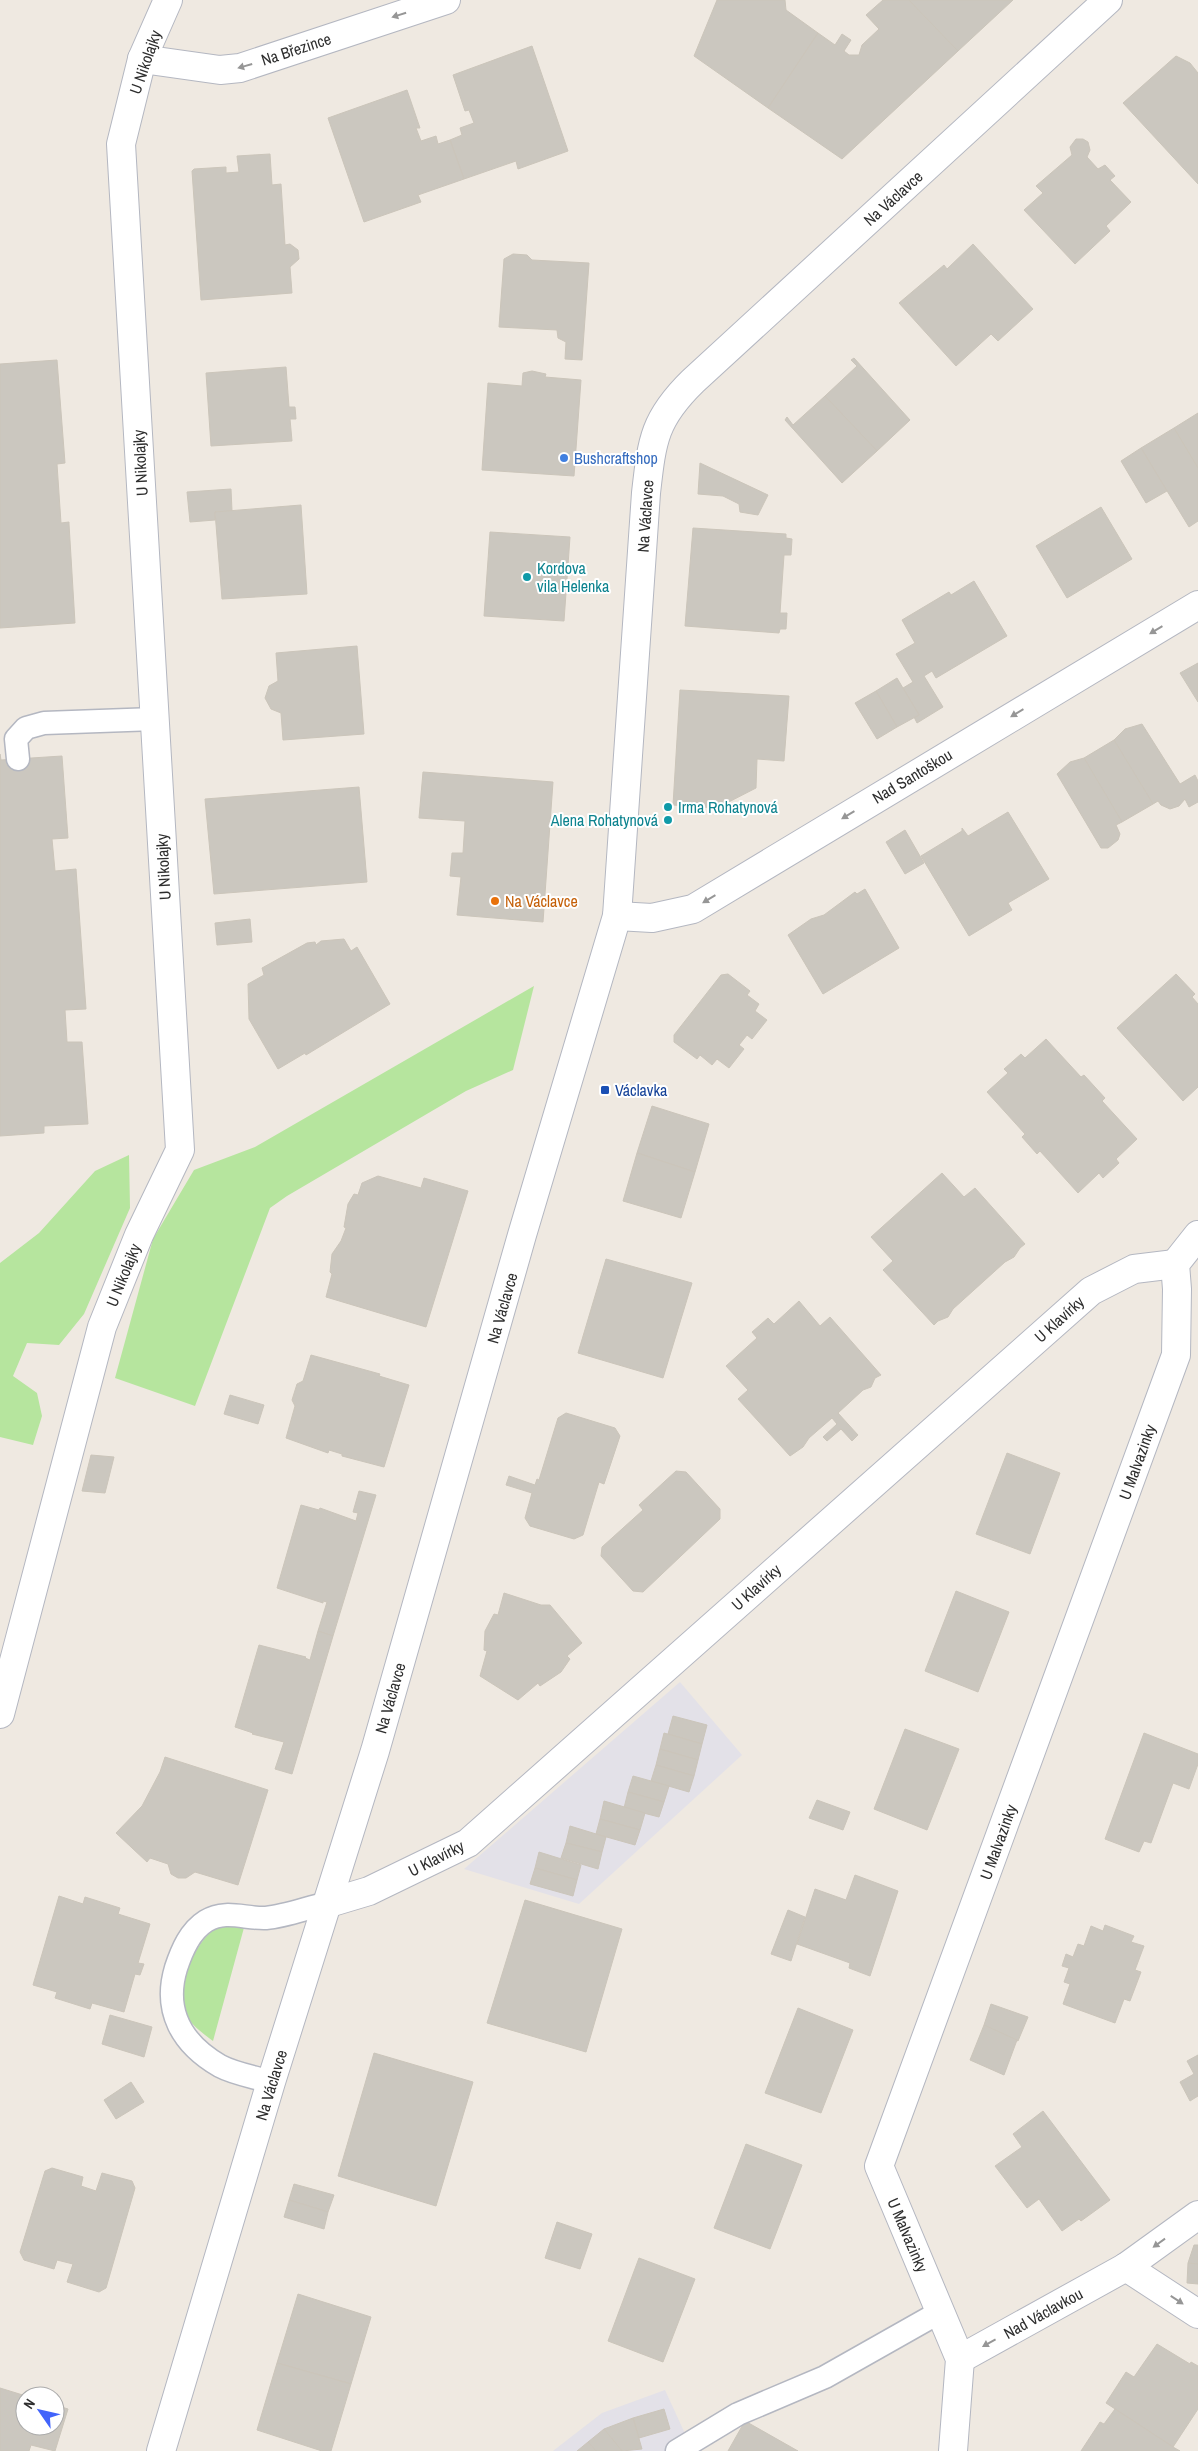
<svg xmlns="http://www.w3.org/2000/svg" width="1198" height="2451" font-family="'Archivo Narrow',sans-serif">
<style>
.industrial{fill:#e3e1e8}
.green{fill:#b6e59e}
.building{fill:#cbc7bf;stroke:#cbc5ba}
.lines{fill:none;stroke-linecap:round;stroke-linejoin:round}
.service-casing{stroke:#b4b7c1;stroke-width:25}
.minor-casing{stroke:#b4b7c1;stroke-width:30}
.tertiary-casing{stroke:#b4b7c1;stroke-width:30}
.service{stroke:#fff;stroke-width:22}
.minor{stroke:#fff;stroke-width:28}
.tertiary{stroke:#fff;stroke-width:28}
.oneway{fill:#969696}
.shop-dot{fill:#3f7fe0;stroke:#fff;stroke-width:2}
.culture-dot{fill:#0f9aa8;stroke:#fff;stroke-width:2}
.food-dot{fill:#e8710a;stroke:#fff;stroke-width:2}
.transit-dot{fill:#1a4fb4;stroke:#fff;stroke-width:2}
.labels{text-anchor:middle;stroke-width:4;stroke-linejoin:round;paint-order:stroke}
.street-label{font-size:16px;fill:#2e2e2e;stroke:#fff}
.shop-label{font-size:16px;fill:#366cbe;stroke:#fff;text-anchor:start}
.culture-label{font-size:16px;fill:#0d838f;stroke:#fff;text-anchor:start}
.food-label{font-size:16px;fill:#c56008;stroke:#fff;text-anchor:start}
.transit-label{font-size:16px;fill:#164399;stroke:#fff;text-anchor:start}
</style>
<rect width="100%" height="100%" fill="#efe9e1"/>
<!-- industrial -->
<g class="industrial">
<path d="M 680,1682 L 742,1755 L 579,1904 L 464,1869 Z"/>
<path d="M 665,2390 L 693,2451 L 553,2451 L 602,2413 Z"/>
</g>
<!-- green -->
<g class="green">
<path d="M 534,986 L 513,1070 L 466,1091 L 287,1196 L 270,1208 L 195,1406 L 115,1378 L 153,1239 L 194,1170 L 255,1147 Z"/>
<path d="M 129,1155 L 130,1208 L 84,1314 L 59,1345 L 27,1343 L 13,1376 L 37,1393 L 42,1416 L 33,1445 L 0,1437 L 0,1263 L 39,1233 L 95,1171 Z"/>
<path d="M 229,1924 L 245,1924 L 213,2041 C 201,2032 183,2019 181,2003 C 179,1982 195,1945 211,1932 C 216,1928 224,1926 229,1924 Z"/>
</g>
<!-- building -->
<g class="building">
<path d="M 717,0 L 785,0 L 786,10 L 818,33 L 768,108 L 694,56 Z"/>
<path d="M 883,0 L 909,0 L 958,51 L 842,159 L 768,108 L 818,33 L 835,45 L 842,34 L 851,40 L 844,51 L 849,55 L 859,55 L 862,45 L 879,29 L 866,15 Z"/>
<path d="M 909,0 L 1013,0 L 958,51 Z"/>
<path d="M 532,46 L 568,151 L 518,169 L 516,161 L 464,179 L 450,140 L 462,135 L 460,128 L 474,123 L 469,110 L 465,111 L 453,75 Z"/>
<path d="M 1176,56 L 1190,63 L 1198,73 L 1198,184 L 1123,103 Z"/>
<path d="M 407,90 L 420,128 L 416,128 L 421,141 L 436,136 L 438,144 L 450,140 L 464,179 L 418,195 L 421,202 L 364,222 L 328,118 Z"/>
<path d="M 1076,139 L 1083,139 L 1088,142 L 1090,150 L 1087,157 L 1098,169 L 1105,165 L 1115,176 L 1110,180 L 1131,202 L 1106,226 L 1110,231 L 1075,264 L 1024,210 L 1043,193 L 1036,186 L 1072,155 L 1070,147 Z"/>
<path d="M 270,154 L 272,185 L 281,184 L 285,245 L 290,244 L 298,250 L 299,259 L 290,267 L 292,293 L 201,300 L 192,171 L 194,169 L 226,167 L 226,173 L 239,172 L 237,156 Z"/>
<path d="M 973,244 L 1033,309 L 998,341 L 991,334 L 956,366 L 899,303 L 944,265 L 947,269 Z"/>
<path d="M 513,254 L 527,255 L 532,260 L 589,263 L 582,360 L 565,359 L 566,342 L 558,338 L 557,330 L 499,327 L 504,259 Z"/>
<path d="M 854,358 L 910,420 L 877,451 L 825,396 L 857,366 L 851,360 Z"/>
<path d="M 57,360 L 65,463 L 57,464 L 61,523 L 69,522 L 69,524 L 75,623 L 0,628 L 0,364 Z"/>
<path d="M 286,367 L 289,407 L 295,407 L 296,419 L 290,419 L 292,441 L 211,446 L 206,373 Z"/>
<path d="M 532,371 L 546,374 L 545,377 L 581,380 L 574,476 L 482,470 L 488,383 L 522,386 L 523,373 Z"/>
<path d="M 825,396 L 877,451 L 842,483 L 785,420 L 787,417 L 793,425 Z"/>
<path d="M 1198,413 L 1198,468 L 1174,428 Z"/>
<path d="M 1174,428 L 1198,468 L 1198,521 L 1189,527 L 1141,448 Z"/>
<path d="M 1141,448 L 1167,491 L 1146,503 L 1121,461 Z"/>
<path d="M 700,463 L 768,495 L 758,515 L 740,512 L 739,504 L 723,496 L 698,494 Z"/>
<path d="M 231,489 L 232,511 L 215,512 L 215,520 L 190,522 L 187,492 Z"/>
<path d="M 301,505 L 307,594 L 222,599 L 215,512 Z"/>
<path d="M 1101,507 L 1132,559 L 1067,598 L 1036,546 Z"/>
<path d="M 693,528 L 786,534 L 786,538 L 792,539 L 791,555 L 784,555 L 780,613 L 787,613 L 786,629 L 780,629 L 779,633 L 685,626 Z"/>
<path d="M 490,532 L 570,537 L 564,621 L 484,616 Z"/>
<path d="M 974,581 L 1007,636 L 936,678 L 932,671 L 924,676 L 943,707 L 917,723 L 914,717 L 919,715 L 903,688 L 913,682 L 896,654 L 915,643 L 902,620 L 949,592 L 951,595 Z"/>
<path d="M 357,646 L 364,734 L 283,740 L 281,713 L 271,709 L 265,698 L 269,686 L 278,681 L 276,653 Z"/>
<path d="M 1198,663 L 1198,702 L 1180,673 Z"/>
<path d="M 897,678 L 919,715 L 897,727 L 876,691 Z"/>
<path d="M 680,690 L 789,696 L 784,761 L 757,759 L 756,788 L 717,808 L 673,805 Z"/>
<path d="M 876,691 L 897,727 L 877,739 L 855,703 Z"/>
<path d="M 1142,724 L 1180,784 L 1195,775 L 1198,781 L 1198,802 L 1189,807 L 1185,799 L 1179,806 L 1170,809 L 1161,805 L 1158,801 L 1153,804 L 1114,740 L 1125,729 Z"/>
<path d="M 1114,740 L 1153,804 L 1122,822 L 1084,758 Z"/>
<path d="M 0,754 L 1,760 L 62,756 L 68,838 L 52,839 L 55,871 L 76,869 L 86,1009 L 65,1010 L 67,1042 L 82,1042 L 88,1124 L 44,1126 L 44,1133 L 0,1136 Z"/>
<path d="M 1084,758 L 1122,822 L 1116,825 L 1120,834 L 1118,840 L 1108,848 L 1101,848 L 1057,774 L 1070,762 Z"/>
<path d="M 423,772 L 553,782 L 543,922 L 457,915 L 461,877 L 450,876 L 452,853 L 463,853 L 465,821 L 419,818 Z"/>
<path d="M 359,787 L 367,882 L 214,894 L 205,799 Z"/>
<path d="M 1008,812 L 1049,879 L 1008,903 L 1012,910 L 969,936 L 921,856 L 962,831 L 962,828 L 968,836 Z"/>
<path d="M 905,830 L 924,863 L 905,874 L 886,842 Z"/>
<path d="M 865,889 L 899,948 L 823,994 L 788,935 L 811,919 L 824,915 L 855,892 L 857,894 Z"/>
<path d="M 250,919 L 252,942 L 217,945 L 215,923 Z"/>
<path d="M 344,939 L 351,951 L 357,947 L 390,1004 L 306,1055 L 305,1053 L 278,1069 L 249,1019 L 248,984 L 264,975 L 262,968 L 307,943 L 315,942 L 316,945 L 321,941 Z"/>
<path d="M 728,974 L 750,991 L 747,995 L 759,1004 L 755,1011 L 767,1020 L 752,1039 L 747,1035 L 739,1045 L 744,1049 L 729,1068 L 717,1059 L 712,1065 L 700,1055 L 697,1059 L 674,1042 L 674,1035 L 721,975 Z"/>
<path d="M 1176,974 L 1195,994 L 1192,997 L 1198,1004 L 1198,1087 L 1183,1101 L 1117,1028 Z"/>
<path d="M 1046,1039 L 1081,1077 L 1084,1075 L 1105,1098 L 1102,1101 L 1137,1139 L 1116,1159 L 1119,1163 L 1103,1178 L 1099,1173 L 1078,1193 L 1040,1151 L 1037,1154 L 1022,1137 L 1025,1134 L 987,1092 L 1008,1073 L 1004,1069 L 1021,1054 L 1025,1058 Z"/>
<path d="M 652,1106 L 709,1124 L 695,1172 L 637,1153 Z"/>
<path d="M 637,1153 L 695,1172 L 681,1218 L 623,1201 Z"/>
<path d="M 942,1173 L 964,1197 L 975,1188 L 1025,1244 L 1020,1248 L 1014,1257 L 1005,1262 L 953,1309 L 948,1317 L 938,1321 L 934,1325 L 883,1270 L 893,1261 L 871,1237 Z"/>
<path d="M 378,1176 L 421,1188 L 424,1178 L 468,1191 L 426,1327 L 326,1297 L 332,1274 L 330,1272 L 332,1254 L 341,1241 L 346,1228 L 344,1227 L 348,1204 L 354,1194 L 358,1195 L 362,1183 Z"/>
<path d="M 606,1259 L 692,1283 L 663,1378 L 578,1353 Z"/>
<path d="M 799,1301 L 820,1326 L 830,1317 L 881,1375 L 875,1378 L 871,1387 L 863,1390 L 838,1413 L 858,1435 L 852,1441 L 841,1429 L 827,1441 L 823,1437 L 837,1424 L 832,1418 L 809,1438 L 803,1447 L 790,1456 L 738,1399 L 748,1390 L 726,1366 L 757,1338 L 752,1332 L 768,1318 L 774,1324 Z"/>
<path d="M 311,1355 L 380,1374 L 379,1376 L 409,1385 L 384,1467 L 342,1456 L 342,1454 L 329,1450 L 328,1453 L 286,1438 L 295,1406 L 292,1400 L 297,1384 L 303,1381 Z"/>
<path d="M 230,1395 L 264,1405 L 258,1424 L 224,1414 Z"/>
<path d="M 566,1413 L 615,1428 L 620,1436 L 604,1484 L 599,1482 L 583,1535 L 574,1539 L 530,1526 L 525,1518 L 532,1493 L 506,1485 L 509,1476 L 535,1485 L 537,1479 L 539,1480 L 558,1418 Z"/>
<path d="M 1007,1453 L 1060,1473 L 1030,1554 L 976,1534 Z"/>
<path d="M 91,1455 L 114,1457 L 105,1493 L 82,1491 Z"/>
<path d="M 676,1471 L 686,1472 L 720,1509 L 720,1519 L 643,1592 L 633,1591 L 601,1556 L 602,1547 L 643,1510 L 639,1505 Z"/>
<path d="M 359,1491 L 376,1495 L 333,1636 L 318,1631 L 327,1602 L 323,1601 L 323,1603 L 277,1588 L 301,1505 L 319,1510 L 320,1508 L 356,1521 L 358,1513 L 353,1512 Z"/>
<path d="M 956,1591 L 1009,1612 L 978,1692 L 925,1671 Z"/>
<path d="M 504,1593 L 541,1605 L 550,1605 L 582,1643 L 567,1656 L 570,1659 L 561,1672 L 540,1686 L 538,1683 L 518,1700 L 480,1676 L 487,1651 L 484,1650 L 485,1631 L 494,1614 L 498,1615 Z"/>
<path d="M 318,1631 L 333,1636 L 292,1774 L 275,1769 L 284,1742 L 252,1734 L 253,1733 L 235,1727 L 259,1645 L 306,1657 L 305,1658 L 310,1660 Z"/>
<path d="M 673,1716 L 707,1725 L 702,1744 L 668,1734 Z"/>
<path d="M 905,1729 L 959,1749 L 927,1830 L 874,1809 Z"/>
<path d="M 664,1733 L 702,1744 L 698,1760 L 660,1749 Z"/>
<path d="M 1144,1733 L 1198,1754 L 1198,1764 L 1189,1789 L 1173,1783 L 1151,1843 L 1144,1841 L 1139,1852 L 1105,1839 Z"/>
<path d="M 660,1749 L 698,1760 L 694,1776 L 656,1765 Z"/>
<path d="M 165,1757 L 268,1790 L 238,1885 L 195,1872 L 186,1878 L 178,1878 L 171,1874 L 168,1864 L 150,1858 L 147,1862 L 116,1833 L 142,1806 L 160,1772 Z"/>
<path d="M 656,1765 L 694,1776 L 689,1792 L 651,1781 Z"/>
<path d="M 633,1776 L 669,1786 L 664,1802 L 628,1792 Z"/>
<path d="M 628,1792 L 664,1802 L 659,1817 L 624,1808 Z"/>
<path d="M 817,1800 L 850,1812 L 843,1830 L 809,1818 Z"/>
<path d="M 604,1801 L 645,1813 L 640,1830 L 600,1819 Z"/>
<path d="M 600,1819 L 640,1830 L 635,1845 L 596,1834 Z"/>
<path d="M 570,1826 L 606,1837 L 602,1852 L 566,1843 Z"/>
<path d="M 566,1843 L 602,1852 L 598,1869 L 561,1858 Z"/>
<path d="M 539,1852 L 581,1865 L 577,1880 L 535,1868 Z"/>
<path d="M 535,1868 L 577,1880 L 573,1896 L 530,1884 Z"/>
<path d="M 855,1875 L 898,1891 L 870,1976 L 849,1968 L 850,1963 L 797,1944 L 815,1889 L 846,1900 Z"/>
<path d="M 59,1896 L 83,1904 L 85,1897 L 120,1908 L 118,1914 L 150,1924 L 138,1963 L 144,1964 L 140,1975 L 135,1974 L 124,2012 L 92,2003 L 90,2009 L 55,1998 L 57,1992 L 33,1985 Z"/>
<path d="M 525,1900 L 622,1929 L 586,2052 L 487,2023 Z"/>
<path d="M 788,1910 L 805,1917 L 791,1961 L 771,1954 Z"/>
<path d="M 1105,1925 L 1134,1936 L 1131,1942 L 1144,1946 L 1135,1970 L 1141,1972 L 1130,2001 L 1124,1999 L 1115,2023 L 1063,2004 L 1070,1984 L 1064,1982 L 1069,1968 L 1062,1966 L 1066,1954 L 1073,1957 L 1078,1944 L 1084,1946 L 1091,1926 L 1103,1931 Z"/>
<path d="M 991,2004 L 1028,2017 L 1018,2041 L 984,2025 Z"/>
<path d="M 798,2008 L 853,2030 L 821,2113 L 765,2093 Z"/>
<path d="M 110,2015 L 152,2027 L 144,2057 L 102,2044 Z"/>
<path d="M 984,2025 L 1017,2040 L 1004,2075 L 970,2060 Z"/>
<path d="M 374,2053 L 473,2082 L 436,2206 L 338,2176 Z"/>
<path d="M 1198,2055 L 1198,2096 L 1190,2101 L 1180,2082 L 1194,2074 L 1187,2061 Z"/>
<path d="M 131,2082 L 144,2102 L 116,2119 L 104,2100 Z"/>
<path d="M 1043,2111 L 1110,2200 L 1081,2221 L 1079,2219 L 1062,2231 L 1039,2199 L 1027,2208 L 995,2166 L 1022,2147 L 1013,2134 Z"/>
<path d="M 746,2144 L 802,2165 L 770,2249 L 714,2228 Z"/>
<path d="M 52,2168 L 83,2177 L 81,2186 L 96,2191 L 102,2173 L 132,2181 L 135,2188 L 106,2288 L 99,2292 L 67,2282 L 73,2264 L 57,2260 L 54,2269 L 24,2260 L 20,2252 L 45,2171 Z"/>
<path d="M 294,2184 L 334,2195 L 328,2212 L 289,2200 Z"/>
<path d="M 289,2200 L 328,2212 L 324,2229 L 284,2217 Z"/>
<path d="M 557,2222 L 592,2234 L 580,2269 L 545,2258 Z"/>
<path d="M 1194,2245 L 1198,2245 L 1198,2264 L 1188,2263 Z"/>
<path d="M 639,2258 L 695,2279 L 663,2362 L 608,2341 Z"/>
<path d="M 1188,2263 L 1198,2264 L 1198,2284 L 1187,2283 Z"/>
<path d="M 298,2294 L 371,2317 L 351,2384 L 277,2363 Z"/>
<path d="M 1157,2344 L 1190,2364 L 1191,2362 L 1198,2366 L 1198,2409 L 1173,2447 L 1106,2403 L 1126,2372 L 1134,2377 Z"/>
<path d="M 277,2363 L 351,2384 L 331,2451 L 322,2451 L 257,2430 Z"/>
<path d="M 0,2388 L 26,2396 L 25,2426 L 55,2426 L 55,2405 L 68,2409 L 55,2451 L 31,2445 L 29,2451 L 0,2451 Z"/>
<path d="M 664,2409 L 670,2429 L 639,2438 L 633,2418 Z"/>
<path d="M 1115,2409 L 1173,2447 L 1180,2451 L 1081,2451 L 1100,2422 L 1104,2424 Z"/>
<path d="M 633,2418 L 642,2449 L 622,2451 L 604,2429 Z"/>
<path d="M 745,2421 L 798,2451 L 728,2451 Z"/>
<path d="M 604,2429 L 622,2451 L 596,2451 L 588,2442 Z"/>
<path d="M 588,2442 L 596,2451 L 577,2451 Z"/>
</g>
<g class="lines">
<!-- service casing -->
<g class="service-casing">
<g id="service">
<path d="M 18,759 L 16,739 L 26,728 L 44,723 L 155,719"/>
<path d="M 271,2082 C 255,2077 235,2074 220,2066 C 182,2044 163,2011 176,1968 C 182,1950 190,1931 206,1921 C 226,1909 245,1919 266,1918 C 287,1916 309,1907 329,1903"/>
<path d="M 677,2451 L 738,2414 L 825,2377 L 940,2312"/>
</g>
</g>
<!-- minor casing -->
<g class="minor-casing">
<g id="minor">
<path d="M 142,59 L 220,70 L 240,68 L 446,0"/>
<path d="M 617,916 L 652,918 L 693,909 L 1198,605"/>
<path d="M 0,1714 L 102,1327 L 139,1235 L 180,1150 L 121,144 L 142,59 L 168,0"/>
<path d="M 329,1903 L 369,1891 L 468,1843 L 1091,1291 L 1134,1269 L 1175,1264"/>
<path d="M 1126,2267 L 1198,2314"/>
<path d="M 960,2359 L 1126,2267 L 1198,2215"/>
<path d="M 953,2451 L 960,2359 L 879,2166 L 1176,1355 L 1177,1289 L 1175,1264 L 1198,1235"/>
</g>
</g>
<!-- tertiary casing -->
<g class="tertiary-casing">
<path id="tertiary" d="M 161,2451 L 271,2082 L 375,1751 L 522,1235 L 617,916 L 646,493 C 652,440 654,419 693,381 L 1108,0"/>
</g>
<!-- service -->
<use href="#service" class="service"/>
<!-- minor -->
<use href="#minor" class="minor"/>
<!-- tertiary -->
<use href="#tertiary" class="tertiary"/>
</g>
<!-- one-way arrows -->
<defs><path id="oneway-solid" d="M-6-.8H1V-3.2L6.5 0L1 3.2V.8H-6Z" transform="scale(1.25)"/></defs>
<g class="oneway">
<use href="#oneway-solid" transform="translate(399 15) rotate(162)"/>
<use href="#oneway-solid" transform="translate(245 66) rotate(164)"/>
<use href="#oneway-solid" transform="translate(1156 630) rotate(149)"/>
<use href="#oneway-solid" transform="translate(1017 713) rotate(149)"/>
<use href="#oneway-solid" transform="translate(848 815) rotate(149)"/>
<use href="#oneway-solid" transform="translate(709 899) rotate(149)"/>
<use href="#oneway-solid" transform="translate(1159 2243) rotate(144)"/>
<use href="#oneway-solid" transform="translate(1177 2300) rotate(33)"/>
<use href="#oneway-solid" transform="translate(989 2343) rotate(151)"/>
</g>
<!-- markers -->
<circle class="shop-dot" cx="564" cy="458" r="5"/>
<g class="culture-dot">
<circle cx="527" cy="577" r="5"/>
<circle cx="668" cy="807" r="5"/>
<circle cx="668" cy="820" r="5"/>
</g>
<circle class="food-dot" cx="495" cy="901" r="5"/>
<rect class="transit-dot" x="600" y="1085" width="10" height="10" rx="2.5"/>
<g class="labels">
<!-- street labels -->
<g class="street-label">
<text transform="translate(296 49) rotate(-18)" y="6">Na Březince</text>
<text transform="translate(145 62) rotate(-71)" y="6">U Nikolajky</text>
<text transform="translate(893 198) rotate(-42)" y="6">Na Václavce</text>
<text transform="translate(140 463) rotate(-93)" y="6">U Nikolajky</text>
<text transform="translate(645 516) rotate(-86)" y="6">Na Václavce</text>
<text transform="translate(912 776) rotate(-31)" y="6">Nad Santoškou</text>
<text transform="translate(163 867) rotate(-93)" y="6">U Nikolajky</text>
<text transform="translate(123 1275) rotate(-68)" y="6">U Nikolajky</text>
<text transform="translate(502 1308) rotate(-74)" y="6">Na Václavce</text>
<text transform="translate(1059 1319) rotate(-42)" y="6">U Klavírky</text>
<text transform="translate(1137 1462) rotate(-70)" y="6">U Malvazinky</text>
<text transform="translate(756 1587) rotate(-42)" y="6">U Klavírky</text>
<text transform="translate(390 1698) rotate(-74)" y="6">Na Václavce</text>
<text transform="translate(998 1842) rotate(-70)" y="6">U Malvazinky</text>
<text transform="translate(436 1858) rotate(-27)" y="6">U Klavírky</text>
<text transform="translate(271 2085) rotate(-73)" y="6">Na Václavce</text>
<text transform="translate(908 2235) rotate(67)" y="6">U Malvazinky</text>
<text transform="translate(1043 2313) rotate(-29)" y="6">Nad Václavkou</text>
</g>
<!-- shop labels -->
<g class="shop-label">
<text x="574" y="464">Bushcraftshop</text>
</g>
<!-- culture labels -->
<g class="culture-label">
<text x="537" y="574">Kordova<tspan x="537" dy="18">vila Helenka</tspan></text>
<text x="678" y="813">Irma Rohatynová</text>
<text x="658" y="826" text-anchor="end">Alena Rohatynová</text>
</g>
<!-- food labels -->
<g class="food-label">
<text x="505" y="907">Na Václavce</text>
</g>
<!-- transit labels -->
<g class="transit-label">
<text x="615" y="1096">Václavka</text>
</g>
</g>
<!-- north arrow -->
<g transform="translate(40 2411) rotate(304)"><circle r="24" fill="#ffffff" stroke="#ababab"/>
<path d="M0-4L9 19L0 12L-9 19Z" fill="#4264fb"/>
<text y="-8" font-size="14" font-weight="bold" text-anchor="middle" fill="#2e2e2e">N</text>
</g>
</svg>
